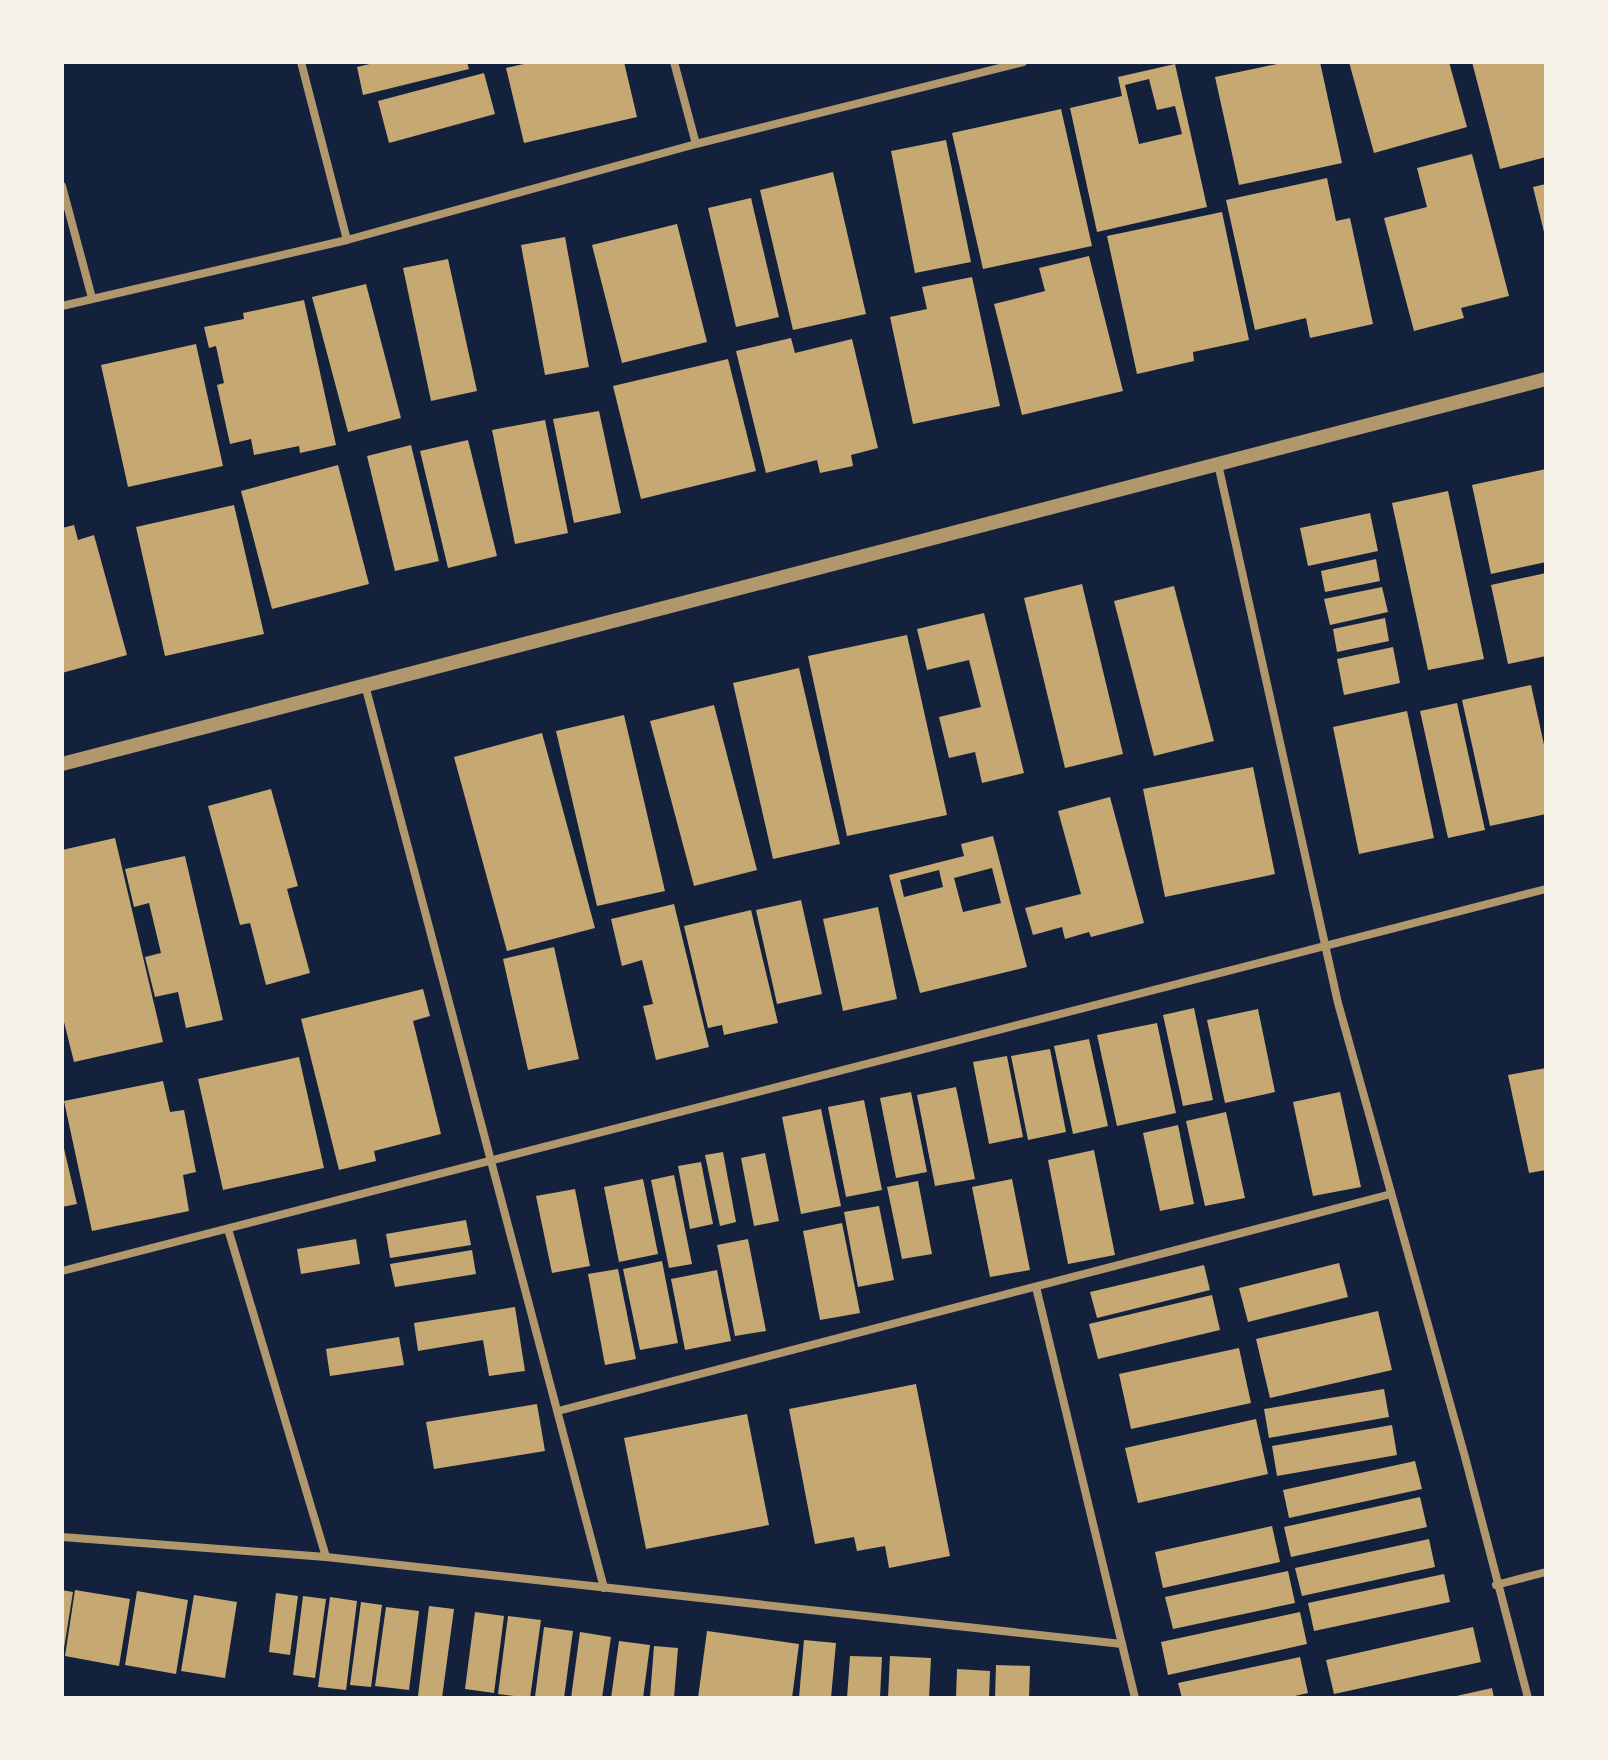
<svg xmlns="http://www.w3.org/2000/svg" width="1608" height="1760" font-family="'DM Sans',sans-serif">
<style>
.building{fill:#c6a872;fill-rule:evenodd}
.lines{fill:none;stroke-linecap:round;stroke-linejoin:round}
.minor{stroke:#b1986c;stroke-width:8}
.tertiary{stroke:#b1986c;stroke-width:14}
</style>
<rect width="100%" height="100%" fill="#14213d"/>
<!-- building -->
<g class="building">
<path d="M 378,62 L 467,62 L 469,69 L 363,95 L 357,67 Z"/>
<path d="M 533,62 L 624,62 L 637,117 L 524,143 L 506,68 Z"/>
<path d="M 1286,62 L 1320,62 L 1342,163 L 1239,185 L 1215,77 Z"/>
<path d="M 1349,62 L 1449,62 L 1467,127 L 1374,153 Z"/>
<path d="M 1472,62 L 1546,62 L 1546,157 L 1500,169 Z"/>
<path d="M 1175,64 L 1207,207 L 1097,232 L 1070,108 L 1122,96 L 1118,77 ZM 1149,79 L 1157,110 L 1175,106 L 1182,134 L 1139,144 L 1125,85 Z"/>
<path d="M 484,73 L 495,114 L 389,143 L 378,101 Z"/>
<path d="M 1061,109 L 1092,246 L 983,269 L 952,133 Z"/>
<path d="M 946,140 L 971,262 L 915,273 L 891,151 Z"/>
<path d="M 1472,154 L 1509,296 L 1461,308 L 1464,318 L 1414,331 L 1384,218 L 1427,207 L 1417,168 Z"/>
<path d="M 833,172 L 866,314 L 793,330 L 760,190 Z"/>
<path d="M 1327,178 L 1336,221 L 1350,218 L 1373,324 L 1310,338 L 1306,318 L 1255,330 L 1226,200 Z"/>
<path d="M 1546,184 L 1546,236 L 1545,236 L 1533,187 Z"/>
<path d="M 751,198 L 779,317 L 736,327 L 708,208 Z"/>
<path d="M 1222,212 L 1249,340 L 1193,352 L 1194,361 L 1137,374 L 1107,236 Z"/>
<path d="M 677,224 L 707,342 L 622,363 L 592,245 Z"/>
<path d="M 565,237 L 589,367 L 545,375 L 521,245 Z"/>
<path d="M 1089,256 L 1123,391 L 1022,415 L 994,304 L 1045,291 L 1039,268 Z"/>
<path d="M 448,259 L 477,391 L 431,401 L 403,268 Z"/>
<path d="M 972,277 L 1000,406 L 913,424 L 890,317 L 927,309 L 922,287 Z"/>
<path d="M 366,284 L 401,418 L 348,432 L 312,297 Z"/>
<path d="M 304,300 L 336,445 L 300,453 L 299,446 L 254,455 L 251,439 L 230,444 L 217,385 L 224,383 L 216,346 L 209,348 L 204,327 L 244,319 L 243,313 Z"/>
<path d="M 791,338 L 795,353 L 852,339 L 878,448 L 851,455 L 853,466 L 820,473 L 817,460 L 766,473 L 736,351 Z"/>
<path d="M 196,344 L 223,466 L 128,487 L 101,365 Z"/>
<path d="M 728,359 L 756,471 L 641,499 L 613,386 Z"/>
<path d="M 599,411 L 621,513 L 574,523 L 553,419 Z"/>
<path d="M 545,420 L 568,533 L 515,544 L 492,430 Z"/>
<path d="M 468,440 L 497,556 L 448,568 L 420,451 Z"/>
<path d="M 411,445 L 439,561 L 395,571 L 367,456 Z"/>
<path d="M 338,465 L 369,584 L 272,609 L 241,491 Z"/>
<path d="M 1546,469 L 1546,562 L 1491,574 L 1472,485 Z"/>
<path d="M 1448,491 L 1484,659 L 1428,670 L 1392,503 Z"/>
<path d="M 234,505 L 264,634 L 165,656 L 136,527 Z"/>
<path d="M 1370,513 L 1378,551 L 1308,566 L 1300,528 Z"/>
<path d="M 74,525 L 78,540 L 94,535 L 127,655 L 62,673 L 62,528 Z"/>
<path d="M 1376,559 L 1380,581 L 1325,592 L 1321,571 Z"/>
<path d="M 1546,573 L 1546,656 L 1508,664 L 1491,585 Z"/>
<path d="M 1082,584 L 1123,754 L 1065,768 L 1024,598 Z"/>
<path d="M 1174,586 L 1214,741 L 1154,756 L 1114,601 Z"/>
<path d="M 1382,587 L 1388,612 L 1330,625 L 1324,599 Z"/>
<path d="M 984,613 L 1024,773 L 982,783 L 975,752 L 949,758 L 939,717 L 981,707 L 969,660 L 927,670 L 917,629 Z"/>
<path d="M 1385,618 L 1389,641 L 1337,652 L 1333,629 Z"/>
<path d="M 907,635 L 947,815 L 847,836 L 808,656 Z"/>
<path d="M 1393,647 L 1400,683 L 1344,695 L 1337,659 Z"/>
<path d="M 799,668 L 840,844 L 773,859 L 733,683 Z"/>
<path d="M 1531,685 L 1546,754 L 1546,814 L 1490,826 L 1462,700 Z"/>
<path d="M 1457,703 L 1485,830 L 1448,838 L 1420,711 Z"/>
<path d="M 714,705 L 757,870 L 694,886 L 650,721 Z"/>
<path d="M 1407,711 L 1434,838 L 1359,854 L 1333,727 Z"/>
<path d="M 624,715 L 665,891 L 597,906 L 556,731 Z"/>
<path d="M 542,733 L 595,928 L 507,951 L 454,757 Z"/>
<path d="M 1253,767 L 1275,874 L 1165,897 L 1143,789 Z"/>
<path d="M 271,789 L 298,886 L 287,889 L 310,973 L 266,985 L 250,923 L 240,925 L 208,806 Z"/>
<path d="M 1110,797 L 1144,923 L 1091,937 L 1089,932 L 1065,939 L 1062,927 L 1033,935 L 1025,908 L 1081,894 L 1058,811 Z"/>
<path d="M 993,836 L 1027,967 L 920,993 L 889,875 L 964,856 L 961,844 ZM 992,868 L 1001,903 L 963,912 L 954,878 ZM 939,870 L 943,887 L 904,897 L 900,880 Z"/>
<path d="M 115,838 L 163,1042 L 74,1062 L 62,1014 L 62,850 Z"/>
<path d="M 185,856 L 223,1020 L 186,1028 L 178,992 L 155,997 L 145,957 L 161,953 L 149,903 L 134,907 L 125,869 Z"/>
<path d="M 801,900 L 822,994 L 777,1004 L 756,910 Z"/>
<path d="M 674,904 L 709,1047 L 656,1060 L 643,1006 L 653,1004 L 642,960 L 622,966 L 611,919 Z"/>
<path d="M 878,907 L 897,999 L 843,1011 L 823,919 Z"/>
<path d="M 751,910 L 778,1023 L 724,1035 L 722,1025 L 708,1028 L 684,926 Z"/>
<path d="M 554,947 L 579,1059 L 528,1070 L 503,959 Z"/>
<path d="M 423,989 L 430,1016 L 413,1021 L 441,1134 L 374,1151 L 376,1161 L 339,1170 L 301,1019 Z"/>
<path d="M 1194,1008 L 1213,1100 L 1183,1106 L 1163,1015 Z"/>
<path d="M 1258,1009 L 1275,1092 L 1225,1103 L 1207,1020 Z"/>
<path d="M 1157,1023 L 1176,1113 L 1117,1126 L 1097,1035 Z"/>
<path d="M 1089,1039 L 1108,1126 L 1073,1134 L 1054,1046 Z"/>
<path d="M 1050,1049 L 1066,1132 L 1028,1140 L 1011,1056 Z"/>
<path d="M 1007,1056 L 1023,1137 L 989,1144 L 973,1062 Z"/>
<path d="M 299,1057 L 324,1168 L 223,1190 L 198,1079 Z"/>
<path d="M 1546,1068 L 1546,1170 L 1529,1173 L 1508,1075 Z"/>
<path d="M 163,1081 L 170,1112 L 184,1110 L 196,1172 L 183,1175 L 189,1211 L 92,1231 L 64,1101 Z"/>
<path d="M 956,1087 L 975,1179 L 935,1186 L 917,1095 Z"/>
<path d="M 911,1092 L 927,1172 L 896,1178 L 880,1098 Z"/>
<path d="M 1340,1092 L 1361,1187 L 1313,1196 L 1293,1102 Z"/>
<path d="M 864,1100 L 882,1190 L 846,1197 L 828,1107 Z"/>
<path d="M 821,1109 L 841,1206 L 801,1214 L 782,1117 Z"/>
<path d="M 1226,1112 L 1245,1198 L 1205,1206 L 1186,1121 Z"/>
<path d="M 1178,1125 L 1194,1204 L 1160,1211 L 1143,1133 Z"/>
<path d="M 62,1140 L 77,1204 L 62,1207 Z"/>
<path d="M 1094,1150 L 1115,1255 L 1068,1264 L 1048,1160 Z"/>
<path d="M 723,1152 L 736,1222 L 720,1226 L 705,1155 Z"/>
<path d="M 765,1153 L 779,1221 L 754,1226 L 741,1158 Z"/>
<path d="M 701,1162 L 713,1224 L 690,1229 L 678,1166 Z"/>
<path d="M 674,1175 L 692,1264 L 669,1268 L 651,1180 Z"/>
<path d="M 643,1179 L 658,1254 L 619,1262 L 604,1187 Z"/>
<path d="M 1012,1179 L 1030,1270 L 990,1277 L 972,1187 Z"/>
<path d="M 918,1181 L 932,1254 L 902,1259 L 887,1187 Z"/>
<path d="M 575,1189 L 590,1266 L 552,1273 L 536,1196 Z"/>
<path d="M 879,1206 L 894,1280 L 858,1287 L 844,1212 Z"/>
<path d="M 466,1220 L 471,1245 L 390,1258 L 386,1234 Z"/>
<path d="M 842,1223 L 860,1313 L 820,1320 L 803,1231 Z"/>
<path d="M 356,1239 L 360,1264 L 301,1274 L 297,1249 Z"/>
<path d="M 748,1239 L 766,1331 L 735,1336 L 717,1245 Z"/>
<path d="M 472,1250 L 476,1274 L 395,1287 L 390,1264 Z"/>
<path d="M 662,1261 L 678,1343 L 640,1350 L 623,1269 Z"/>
<path d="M 1339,1263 L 1348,1297 L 1248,1322 L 1239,1288 Z"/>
<path d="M 1204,1265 L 1210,1290 L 1097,1318 L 1090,1292 Z"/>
<path d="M 618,1269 L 636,1359 L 605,1365 L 588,1274 Z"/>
<path d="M 717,1270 L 731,1341 L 685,1350 L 671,1279 Z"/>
<path d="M 1212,1295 L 1220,1330 L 1098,1359 L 1089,1324 Z"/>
<path d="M 515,1307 L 525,1371 L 489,1376 L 483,1340 L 418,1351 L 414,1323 Z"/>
<path d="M 1378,1311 L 1392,1370 L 1270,1398 L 1256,1339 Z"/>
<path d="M 399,1337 L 404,1365 L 330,1376 L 326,1349 Z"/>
<path d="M 1239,1348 L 1251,1403 L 1131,1429 L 1119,1374 Z"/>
<path d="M 916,1384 L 950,1556 L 889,1568 L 885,1546 L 857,1551 L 854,1537 L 815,1544 L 789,1409 Z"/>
<path d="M 1384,1389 L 1389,1417 L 1269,1438 L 1264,1409 Z"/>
<path d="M 537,1404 L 545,1451 L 434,1469 L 426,1422 Z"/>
<path d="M 747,1414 L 769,1525 L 646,1549 L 624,1438 Z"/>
<path d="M 1256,1419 L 1268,1474 L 1138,1503 L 1125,1448 Z"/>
<path d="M 1392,1425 L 1397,1455 L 1277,1476 L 1272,1446 Z"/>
<path d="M 1415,1461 L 1422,1489 L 1289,1518 L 1283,1490 Z"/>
<path d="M 1420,1497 L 1427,1527 L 1291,1557 L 1284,1527 Z"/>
<path d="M 1272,1526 L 1280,1562 L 1163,1588 L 1155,1552 Z"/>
<path d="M 1429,1539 L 1435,1567 L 1302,1596 L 1295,1568 Z"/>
<path d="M 1288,1571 L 1295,1603 L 1173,1629 L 1165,1597 Z"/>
<path d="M 1444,1574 L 1450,1602 L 1314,1631 L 1308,1603 Z"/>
<path d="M 62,1590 L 73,1592 L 64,1648 L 62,1648 Z"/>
<path d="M 75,1590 L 130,1599 L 119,1666 L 65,1656 Z"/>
<path d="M 137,1591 L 188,1600 L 176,1674 L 125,1665 Z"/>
<path d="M 276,1593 L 298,1596 L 290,1655 L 269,1652 Z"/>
<path d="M 194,1595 L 237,1602 L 225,1678 L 181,1671 Z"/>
<path d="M 303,1596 L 326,1599 L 315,1678 L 293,1675 Z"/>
<path d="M 330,1597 L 357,1601 L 346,1690 L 318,1687 Z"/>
<path d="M 361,1602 L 382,1605 L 371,1687 L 350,1685 Z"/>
<path d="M 429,1606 L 454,1609 L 442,1698 L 418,1696 Z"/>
<path d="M 386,1607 L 419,1611 L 409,1690 L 375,1686 Z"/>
<path d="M 475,1612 L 504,1616 L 494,1693 L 465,1689 Z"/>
<path d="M 1300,1612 L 1307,1644 L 1168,1675 L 1161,1642 Z"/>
<path d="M 508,1616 L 541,1620 L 530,1698 L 498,1694 Z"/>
<path d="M 544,1627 L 573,1631 L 564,1698 L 535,1697 Z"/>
<path d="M 1473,1627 L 1481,1662 L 1334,1694 L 1326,1660 Z"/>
<path d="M 707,1631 L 799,1644 L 792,1698 L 698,1698 Z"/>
<path d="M 580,1632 L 611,1637 L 602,1698 L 571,1698 Z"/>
<path d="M 804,1640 L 836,1643 L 831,1698 L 799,1698 Z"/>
<path d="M 619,1641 L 650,1645 L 643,1698 L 611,1698 Z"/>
<path d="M 654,1646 L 678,1648 L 674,1698 L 650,1698 Z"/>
<path d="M 850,1656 L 882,1657 L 880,1698 L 847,1698 Z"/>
<path d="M 890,1656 L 931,1658 L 929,1698 L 888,1698 Z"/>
<path d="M 1300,1657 L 1308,1693 L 1286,1698 L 1182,1698 L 1178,1683 Z"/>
<path d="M 996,1665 L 1030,1666 L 1029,1698 L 995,1698 Z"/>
<path d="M 957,1669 L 990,1671 L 989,1698 L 956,1698 Z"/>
<path d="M 1492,1688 L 1494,1698 L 1452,1698 L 1452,1697 Z"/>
</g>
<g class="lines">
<!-- minor -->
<g class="minor">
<path d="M 301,62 L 347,240"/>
<path d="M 674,62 L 696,144"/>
<path d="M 62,186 L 92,298"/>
<path d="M 62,306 L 347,240 L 696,144 L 1023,62"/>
<path d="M 1218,464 L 1338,1003 L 1465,1457 L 1528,1698"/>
<path d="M 365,685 L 604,1588"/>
<path d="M 228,1229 L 326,1557"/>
<path d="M 62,1271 L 1546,889"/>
<path d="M 1036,1287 L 1135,1698"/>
<path d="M 558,1411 L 1391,1194"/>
<path d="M 62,1537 L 326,1557 L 1122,1644"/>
<path d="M 1496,1585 L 1546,1572"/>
</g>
<!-- tertiary -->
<path class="tertiary" d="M 62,764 L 1546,379"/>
</g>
<!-- border -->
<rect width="1608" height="1760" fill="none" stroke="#f6f1e7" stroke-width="128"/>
</svg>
